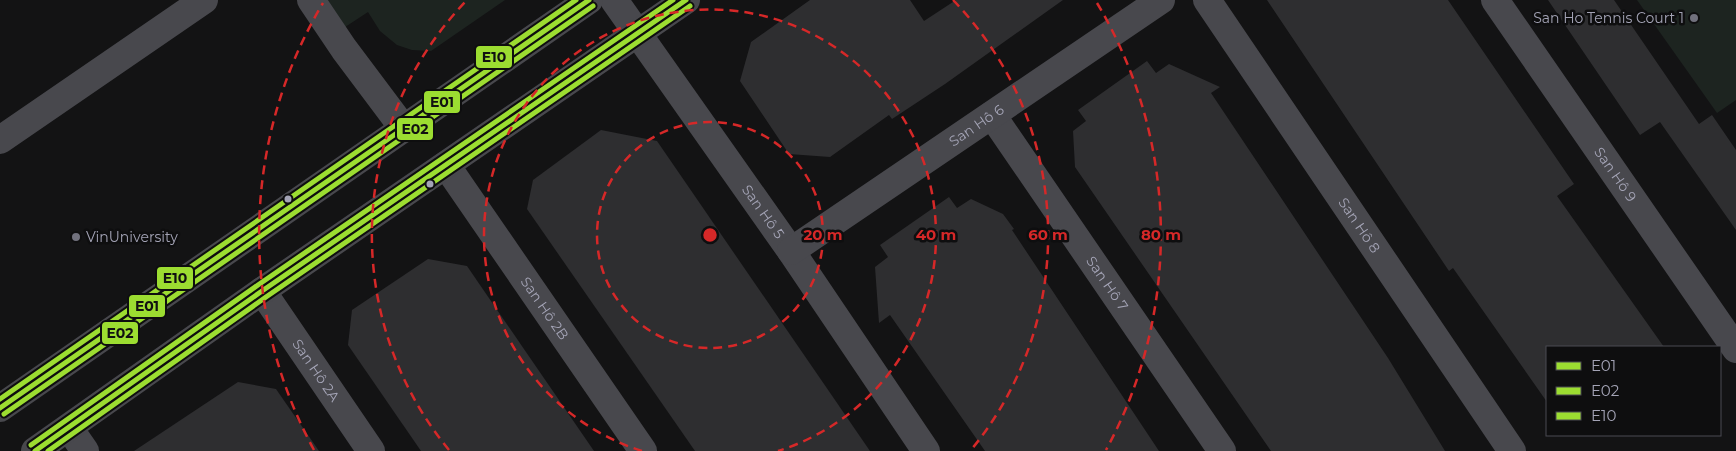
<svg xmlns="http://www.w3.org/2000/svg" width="1736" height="451" font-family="Montserrat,sans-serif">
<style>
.green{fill:#1d2420}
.building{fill:#2e2e30}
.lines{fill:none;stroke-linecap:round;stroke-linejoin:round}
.minor{stroke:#48484d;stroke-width:28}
.bus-1-casing{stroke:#0e0e0f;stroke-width:9}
.bus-2-casing{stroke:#0e0e0f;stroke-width:9}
.bus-3-casing{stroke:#0e0e0f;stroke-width:9}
.bus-1{stroke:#9cdd31;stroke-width:5}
.bus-2{stroke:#9cdd31;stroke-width:5}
.bus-3{stroke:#9cdd31;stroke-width:5}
.ring{fill:none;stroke:#d62828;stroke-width:2.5;stroke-dasharray:9 6}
.poi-dot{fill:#71717d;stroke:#0e0e0f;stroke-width:2}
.bus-dot{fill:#a4a4b6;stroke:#0e0e0f;stroke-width:2}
.labels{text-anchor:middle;stroke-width:5;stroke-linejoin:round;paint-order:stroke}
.poi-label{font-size:14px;fill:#a4a4b6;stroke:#0e0e0f;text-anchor:end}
.street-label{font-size:14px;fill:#a4a4b6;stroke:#0e0e0f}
.centre{fill:#d62828;stroke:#0e0e0f;stroke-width:2.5}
.ring-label{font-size:15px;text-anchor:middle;font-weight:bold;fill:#d62828;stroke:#0e0e0f;stroke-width:5;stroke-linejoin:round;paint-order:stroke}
.line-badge{stroke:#0e0e0f;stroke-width:2}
.pale-badge-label{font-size:14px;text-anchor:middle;font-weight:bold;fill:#111}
</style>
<rect width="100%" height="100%" fill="#131314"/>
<!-- green -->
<g class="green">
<path d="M 318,0 L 505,0 L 431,51 L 412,50 L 397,45 L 380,31 L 368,12 L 339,31 Z"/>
<path d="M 1637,0 L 1736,0 L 1736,100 L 1717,113 Z"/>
</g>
<!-- building -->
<g class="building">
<path d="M 810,0 L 910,0 L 924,21 L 956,0 L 1063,0 L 945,84 L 892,119 L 889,115 L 830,157 L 789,154 L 740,81 L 751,42 Z"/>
<path d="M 1267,0 L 1448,0 L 1574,184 L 1557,196 L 1664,347 L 1547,347 L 1547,402 L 1453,268 L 1449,271 Z"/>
<path d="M 1548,0 L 1614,0 L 1699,124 L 1712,115 L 1736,150 L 1736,230 L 1660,122 L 1640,135 Z"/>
<path d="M 1147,61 L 1156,73 L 1169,64 L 1220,87 L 1211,93 L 1388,358 L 1445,451 L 1271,451 L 1075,167 L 1073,131 L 1086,121 L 1078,110 Z"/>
<path d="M 601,130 L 657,141 L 870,451 L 695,451 L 527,209 L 533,180 Z"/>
<path d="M 949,197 L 957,208 L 971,199 L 1003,214 L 1014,229 L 1012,230 L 1159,451 L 985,451 L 890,315 L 879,323 L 875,267 L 888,257 L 880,245 Z"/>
<path d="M 428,259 L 467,266 L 594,451 L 421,451 L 348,345 L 352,310 Z"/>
<path d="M 238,382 L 276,389 L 319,451 L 134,451 Z"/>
</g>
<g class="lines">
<!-- minor -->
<g class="minor">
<path d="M 311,0 L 344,49 L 404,129"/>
<path id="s1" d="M 614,0 L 791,251 L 926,451"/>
<path id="s2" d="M 1207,0 L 1512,451"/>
<path id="s3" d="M 1495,0 L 1736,349"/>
<path id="s4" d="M 992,115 L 1222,451"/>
<path d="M 0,140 L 204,0"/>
<path id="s5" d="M 446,165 L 643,451"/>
<path id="s6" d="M 791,251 L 1161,0"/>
<path id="s7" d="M 262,291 L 371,451"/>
<path d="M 0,408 L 589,0"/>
<path d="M 69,428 L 85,451"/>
<path d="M 35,451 L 262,291 L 686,0"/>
</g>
<!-- bus-1 casing -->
<g class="bus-1-casing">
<g id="bus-1">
<path d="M 0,408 L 589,0"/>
<path d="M 35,451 L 262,291 L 686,0"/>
</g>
</g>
<!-- bus-2 casing -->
<g class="bus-2-casing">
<g id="bus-2">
<path d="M 4,414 L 593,6"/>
<path d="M 48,451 L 266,297 L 690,6"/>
</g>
</g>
<!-- bus-3 casing -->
<g class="bus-3-casing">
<g id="bus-3">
<path d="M 0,399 L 576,0"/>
<path d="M 31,445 L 258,285 L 673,0"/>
</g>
</g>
<!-- bus-1 -->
<use href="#bus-1" class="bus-1"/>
<!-- bus-2 -->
<use href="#bus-2" class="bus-2"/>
<!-- bus-3 -->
<use href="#bus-3" class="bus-3"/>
</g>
<!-- distance rings -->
<g class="ring">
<circle cx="710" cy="235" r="113"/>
<path d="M642 451A226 226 0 1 1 778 451"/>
<path d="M449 450A338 338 0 0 1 467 0M953 0A338 338 0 0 1 971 450"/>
<path d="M314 450A451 451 0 0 1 323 3M1097 3A451 451 0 0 1 1106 450"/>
</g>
<!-- markers -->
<g class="poi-dot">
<circle cx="1694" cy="18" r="5"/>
<circle cx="76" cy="237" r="5"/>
</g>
<g class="bus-dot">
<circle cx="430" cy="184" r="4.5"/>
<circle cx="288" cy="199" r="4.5"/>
</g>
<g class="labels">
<!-- poi labels -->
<g class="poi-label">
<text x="1684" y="23">San Ho Tennis Court 1</text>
<text x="86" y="242" text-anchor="start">VinUniversity</text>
</g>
<!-- street labels -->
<g class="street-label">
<text dy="5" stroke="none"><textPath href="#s6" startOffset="224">San Hô 6</textPath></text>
<text dy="5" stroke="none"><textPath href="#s3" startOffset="212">San Hô 9</textPath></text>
<text dy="5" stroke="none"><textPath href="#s1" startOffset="259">San Hô 5</textPath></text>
<text dy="5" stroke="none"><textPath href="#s2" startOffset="272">San Hô 8</textPath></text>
<text dy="5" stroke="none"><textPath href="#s4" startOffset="204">San Hô 7</textPath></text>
<text dy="5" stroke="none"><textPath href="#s5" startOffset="174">San Hô 2B</textPath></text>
<text dy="5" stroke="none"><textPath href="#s7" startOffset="96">San Hô 2A</textPath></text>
</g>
</g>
<circle cx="710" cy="235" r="8" class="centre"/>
<g class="ring-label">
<text x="823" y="240">20 m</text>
<text x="936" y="240">40 m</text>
<text x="1048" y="240">60 m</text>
<text x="1161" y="240">80 m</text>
</g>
<g class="line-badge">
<rect x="475" y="45" width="38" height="24" rx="5" fill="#9cdd31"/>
<rect x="423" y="90" width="38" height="24" rx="5" fill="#9cdd31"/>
<rect x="396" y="117" width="38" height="24" rx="5" fill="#9cdd31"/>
<rect x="156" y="266" width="38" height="24" rx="5" fill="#9cdd31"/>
<rect x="128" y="294" width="38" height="24" rx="5" fill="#9cdd31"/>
<rect x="101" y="321" width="38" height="24" rx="5" fill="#9cdd31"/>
</g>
<g class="pale-badge-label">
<text x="494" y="62">E10</text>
<text x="442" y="107">E01</text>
<text x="415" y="134">E02</text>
<text x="175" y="283">E10</text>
<text x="147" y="311">E01</text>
<text x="120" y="338">E02</text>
</g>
<!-- legend -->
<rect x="1546" y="346" width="175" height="90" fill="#0e0e0f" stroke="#4a4a52"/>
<rect x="1556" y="362" width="25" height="8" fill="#9cdd31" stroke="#4a4a52"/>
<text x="1591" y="371" font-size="15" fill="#a4a4b6">E01</text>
<rect x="1556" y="387" width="25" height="8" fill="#9cdd31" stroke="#4a4a52"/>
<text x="1591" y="396" font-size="15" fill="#a4a4b6">E02</text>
<rect x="1556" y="412" width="25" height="8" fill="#9cdd31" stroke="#4a4a52"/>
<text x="1591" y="421" font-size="15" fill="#a4a4b6">E10</text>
</svg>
